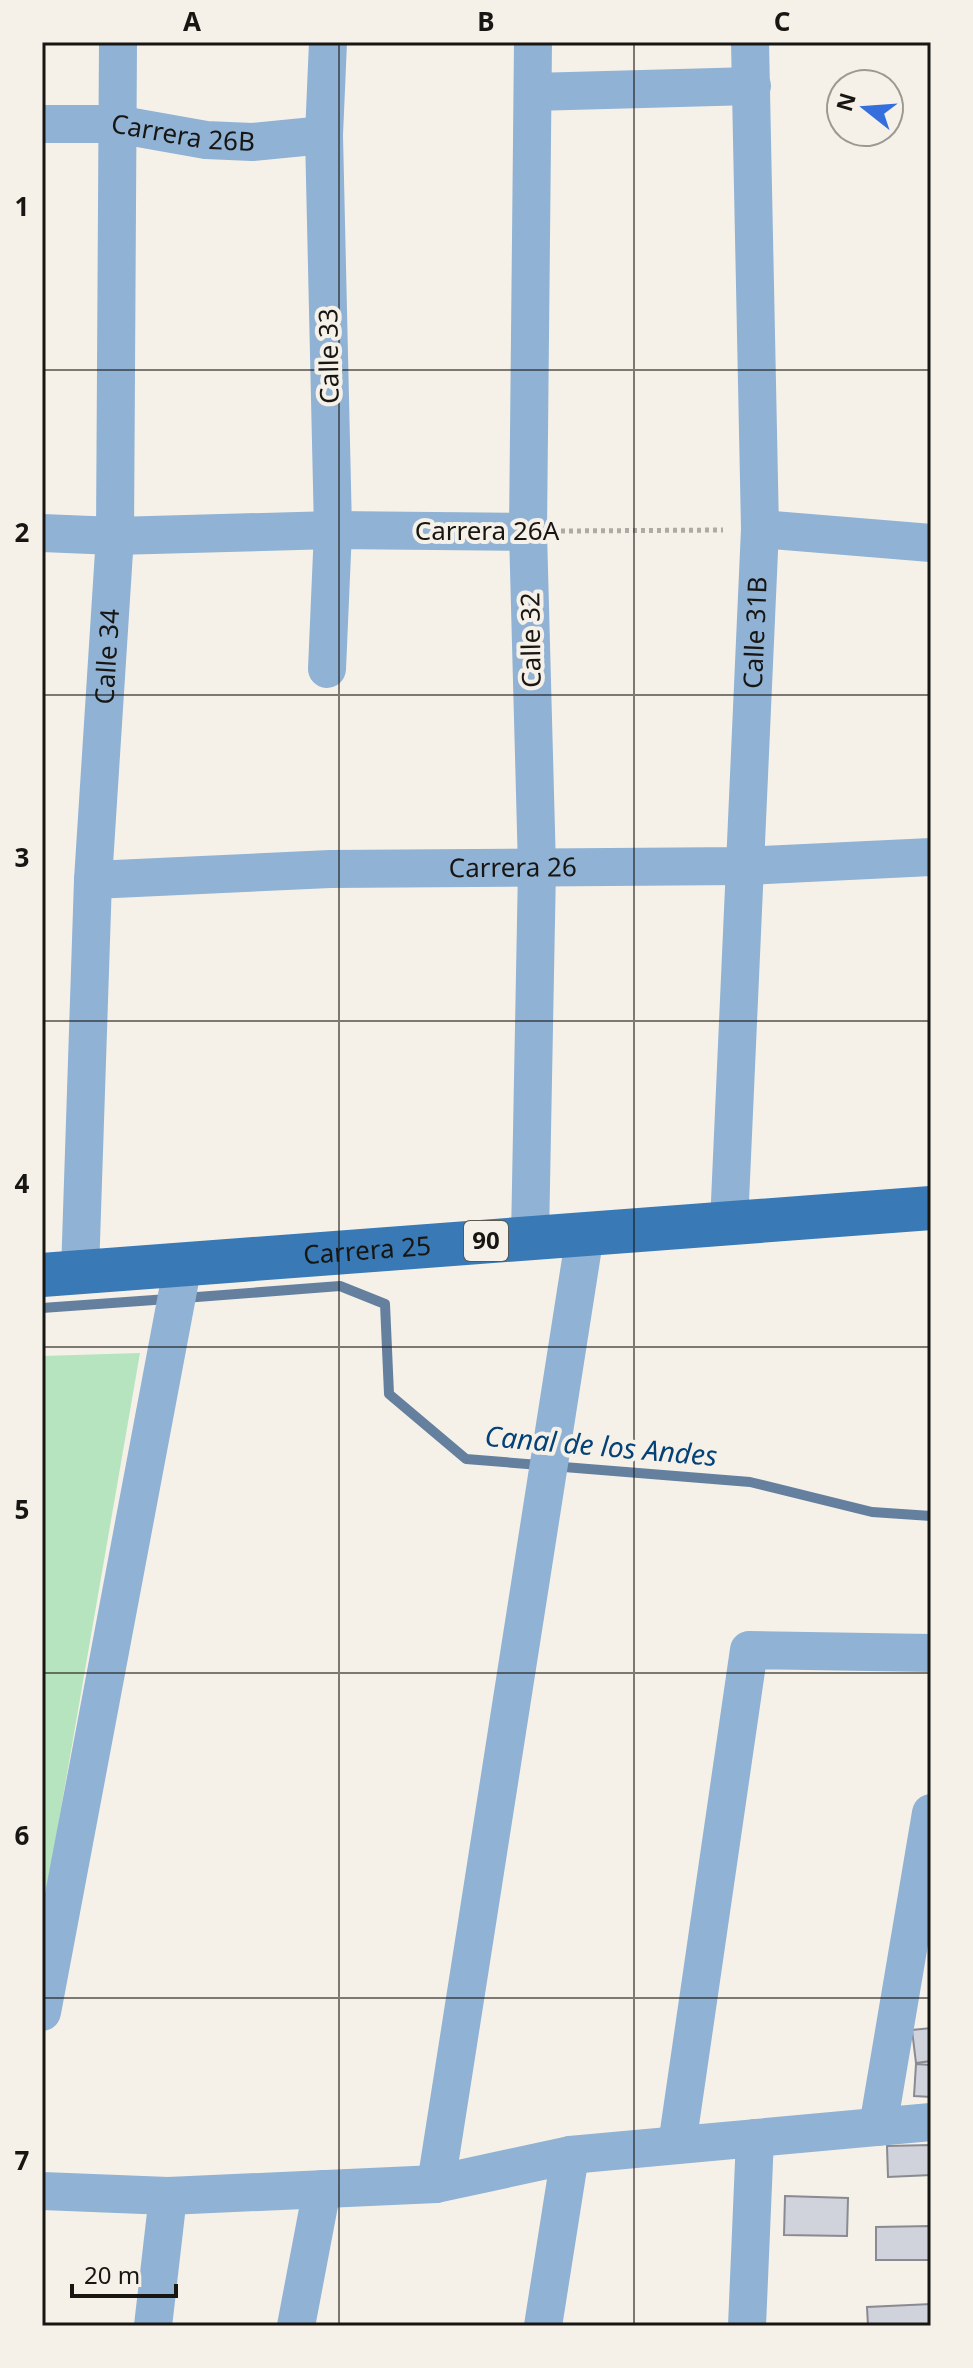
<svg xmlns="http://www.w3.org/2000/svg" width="973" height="2368" font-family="'Noto Sans',sans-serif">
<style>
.green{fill:#b5e4be}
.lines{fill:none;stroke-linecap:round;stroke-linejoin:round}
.stream{stroke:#65809e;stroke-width:10}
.building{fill:#d1d3dc;stroke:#898a92;stroke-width:2}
.path{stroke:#aeaba4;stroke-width:5;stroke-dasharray:4 4;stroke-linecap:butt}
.street{stroke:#90b2d4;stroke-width:38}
.primary{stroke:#3879b6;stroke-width:44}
.grid{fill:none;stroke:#171613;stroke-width:2;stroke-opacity:0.55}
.labels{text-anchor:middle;stroke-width:8;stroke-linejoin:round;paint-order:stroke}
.shield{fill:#f5f1e8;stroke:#5a5853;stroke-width:2}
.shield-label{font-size:24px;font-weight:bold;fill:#171613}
.street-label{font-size:26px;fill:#171613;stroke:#f5f1e8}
.water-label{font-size:28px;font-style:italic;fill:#034176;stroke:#f5f1e8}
.neatline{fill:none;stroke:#171613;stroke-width:3}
.grid-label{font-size:26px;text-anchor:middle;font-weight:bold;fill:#171613}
</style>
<rect width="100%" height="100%" fill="#f5f1e8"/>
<!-- green -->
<path class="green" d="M 140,1353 L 42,1918 L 42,1356 Z"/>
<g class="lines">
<!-- stream -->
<g class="stream">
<path d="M 184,1298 L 340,1286 L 385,1304 L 389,1394 L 466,1459 L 750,1482 L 872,1512 L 931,1516"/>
<path d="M 42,1308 L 168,1299"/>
</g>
</g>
<!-- building -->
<g class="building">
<path d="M 931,2028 L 931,2061 L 916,2063 L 912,2030 Z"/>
<path d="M 916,2064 L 931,2065 L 931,2097 L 914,2096 Z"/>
<path d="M 931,2145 L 931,2175 L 888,2177 L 887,2146 Z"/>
<path d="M 785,2196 L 848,2198 L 847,2236 L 784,2235 Z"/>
<path d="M 931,2226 L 931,2260 L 876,2260 L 876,2227 Z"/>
<path d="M 931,2304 L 931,2326 L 868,2326 L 867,2307 Z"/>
</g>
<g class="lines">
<!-- path -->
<path class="path" d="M 561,531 L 723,530"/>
<!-- street -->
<g class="street">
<path d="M 533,92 L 752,86"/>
<path id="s1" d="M 42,124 L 116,124 L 206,140 L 252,142 L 324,135"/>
<path d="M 760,529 L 931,543"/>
<path d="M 42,533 L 115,536 L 333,530 L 528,532"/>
<path d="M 327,669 L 333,530 L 324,135 L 328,42"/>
<path id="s2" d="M 93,880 L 330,869 L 744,866 L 931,857"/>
<path id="s3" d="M 729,1224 L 760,529 L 750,42"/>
<path d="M 530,1238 L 537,868 L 528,532 L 533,42"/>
<path id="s4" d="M 80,1272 L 93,880 L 115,536 L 118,42"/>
<path d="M 42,2012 L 183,1264"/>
<path d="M 878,2127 L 931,1813"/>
<path d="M 677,2145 L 749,1650 L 931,1653"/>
<path d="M 436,2184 L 585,1234"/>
<path d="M 42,2191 L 168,2196 L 436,2184 L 570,2155 L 931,2122"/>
<path d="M 153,2326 L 168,2196"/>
<path d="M 296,2326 L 322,2189"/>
<path d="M 543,2326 L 570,2155"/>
<path d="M 747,2326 L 755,2138"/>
</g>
<!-- primary -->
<path class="primary" id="s5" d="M 42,1275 L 931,1208"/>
</g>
<!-- grid -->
<path class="grid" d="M 339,42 L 339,2326M 634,42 L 634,2326M 42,370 L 931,370M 42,695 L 931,695M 42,1021 L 931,1021M 42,1347 L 931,1347M 42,1673 L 931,1673M 42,1998 L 931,1998"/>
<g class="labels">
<!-- shield labels -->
<rect class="shield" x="464" y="1221" width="44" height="40" rx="6"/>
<g class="shield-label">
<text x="486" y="1249">90</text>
</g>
<!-- street labels -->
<g class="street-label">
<text dy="9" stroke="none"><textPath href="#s1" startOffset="142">Carrera 26B</textPath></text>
<text transform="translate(329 356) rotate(-91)" y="9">Calle 33</text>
<text x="487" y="540">Carrera 26A</text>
<text dy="9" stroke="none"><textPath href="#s3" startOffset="592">Calle 31B</textPath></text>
<text transform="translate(531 640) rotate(-91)" y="9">Calle 32</text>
<text dy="9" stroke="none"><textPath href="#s4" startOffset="616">Calle 34</textPath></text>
<text dy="9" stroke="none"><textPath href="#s2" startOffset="420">Carrera 26</textPath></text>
<text dy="9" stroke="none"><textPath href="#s5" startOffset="326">Carrera 25</textPath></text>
</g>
<!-- water labels -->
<g class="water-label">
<text transform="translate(601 1446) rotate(5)" y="10">Canal de los Andes</text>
</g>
</g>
<!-- border -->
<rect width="973" height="2368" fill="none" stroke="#f5f1e8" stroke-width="88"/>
<!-- north arrow -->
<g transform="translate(865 108) rotate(287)"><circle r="38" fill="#f5f1e8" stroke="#9c9993" stroke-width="2"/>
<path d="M0-6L14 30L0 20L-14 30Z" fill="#346fdd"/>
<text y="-12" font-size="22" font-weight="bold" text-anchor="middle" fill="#171613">N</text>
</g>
<!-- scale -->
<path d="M72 2284v12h104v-12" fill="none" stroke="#171613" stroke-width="4"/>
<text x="84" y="2284" font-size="24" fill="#171613" stroke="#f5f1e8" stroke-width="6" paint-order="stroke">20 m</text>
<rect x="44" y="44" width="885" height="2280" class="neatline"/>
<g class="grid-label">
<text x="192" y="31">A</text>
<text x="486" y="31">B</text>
<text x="782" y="31">C</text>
<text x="22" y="216">1</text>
<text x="22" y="542">2</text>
<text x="22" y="867">3</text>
<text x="22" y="1193">4</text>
<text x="22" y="1519">5</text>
<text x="22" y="1845">6</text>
<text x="22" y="2170">7</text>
</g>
</svg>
